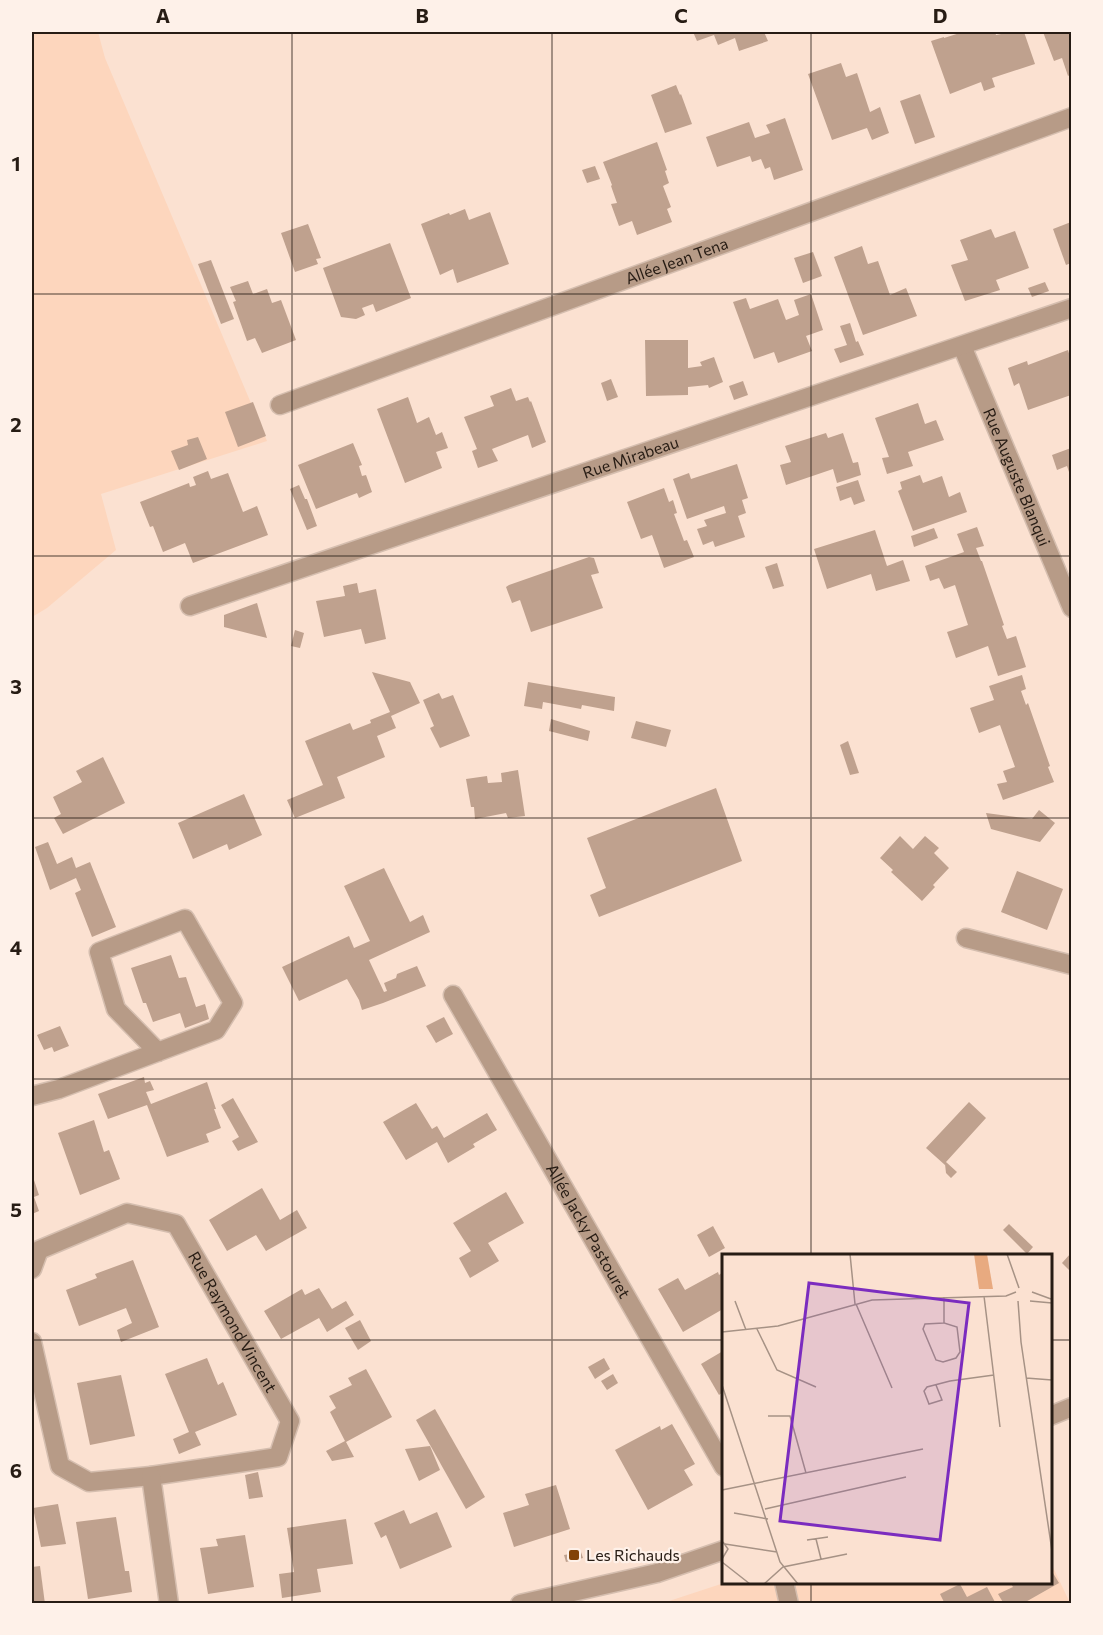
<svg xmlns="http://www.w3.org/2000/svg" width="1103" height="1635" font-family="Commissioner,sans-serif">
<style>
.built{fill:#fdd6bd}
.building{fill:#bfa18e}
.lines{fill:none;stroke-linecap:round;stroke-linejoin:round}
.minor-casing{stroke:#d5beaf;stroke-width:21}
.minor{stroke:#b79b87;stroke-width:18}
.grid{fill:none;stroke:#271c14;stroke-width:1.5;stroke-opacity:0.55}
.poi-dot{fill:#824307;stroke:#fef1e9;stroke-width:2}
.labels{text-anchor:middle;stroke-width:4.5;stroke-linejoin:round;paint-order:stroke}
.street-label{font-size:16px;fill:#271c14;stroke:#fef1e9}
.poi-label{font-size:16px;fill:#271c14;stroke:#fef1e9;text-anchor:start}
.inset-road{fill:none;stroke:#a69285;stroke-width:1.5}
.view{fill:#7b2cbf;fill-opacity:0.15;stroke:#7b2cbf;stroke-width:3}
.inset-edge{fill:none;stroke:#271c14;stroke-width:3}
.neatline{fill:none;stroke:#271c14;stroke-width:2}
.grid-label{font-size:20px;text-anchor:middle;font-weight:bold;fill:#271c14}
</style>
<rect width="100%" height="100%" fill="#fbe1d1"/>
<!-- built -->
<g class="built">
<path d="M 32,32 L 98,32 L 105,58 L 267,441 L 101,494 L 116,550 L 47,608 L 32,617 Z"/>
<path d="M 1051,1563 L 1070,1603 L 660,1604 L 724,1583 L 1050,1582 Z"/>
</g>
<!-- building -->
<g class="building">
<path d="M 693,32 L 764,32 L 768,41 L 739,51 L 735,38 L 718,45 L 714,35 L 697,41 Z"/>
<path d="M 963,32 L 995,32 L 996,35 L 1001,34 L 1000,32 L 1024,32 L 1035,64 L 992,78 L 995,87 L 984,91 L 981,82 L 950,94 L 931,41 L 944,37 L 944,38 Z"/>
<path d="M 1043,32 L 1071,32 L 1071,74 L 1068,76 L 1062,58 L 1054,61 Z"/>
<path d="M 841,63 L 846,77 L 857,73 L 870,112 L 880,107 L 889,133 L 872,140 L 867,128 L 832,140 L 808,74 Z"/>
<path d="M 676,85 L 680,95 L 681,94 L 692,124 L 665,133 L 651,95 Z"/>
<path d="M 920,94 L 935,137 L 915,144 L 900,101 Z"/>
<path d="M 785,118 L 803,170 L 774,180 L 770,167 L 765,169 L 761,159 L 752,162 L 750,156 L 717,167 L 706,137 L 749,122 L 755,138 L 770,133 L 766,125 Z"/>
<path d="M 657,142 L 667,170 L 665,171 L 669,183 L 663,186 L 671,207 L 667,209 L 672,222 L 637,235 L 632,221 L 619,226 L 611,204 L 617,203 L 611,186 L 612,185 L 603,162 Z"/>
<path d="M 595,166 L 600,179 L 587,183 L 582,170 Z"/>
<path d="M 465,209 L 469,220 L 490,212 L 509,264 L 457,283 L 453,269 L 440,275 L 421,224 L 449,213 L 450,215 Z"/>
<path d="M 1071,222 L 1071,263 L 1066,265 L 1053,229 Z"/>
<path d="M 308,224 L 321,258 L 316,259 L 318,264 L 295,272 L 281,233 Z"/>
<path d="M 991,229 L 995,238 L 1015,231 L 1029,268 L 996,280 L 1000,290 L 965,301 L 951,265 L 968,260 L 960,240 Z"/>
<path d="M 390,243 L 411,298 L 376,312 L 373,304 L 362,308 L 365,315 L 356,319 L 341,317 L 323,268 Z"/>
<path d="M 862,246 L 868,264 L 878,261 L 890,295 L 906,288 L 917,316 L 863,335 L 834,257 Z"/>
<path d="M 813,252 L 822,276 L 803,283 L 794,258 Z"/>
<path d="M 211,260 L 234,319 L 221,324 L 198,264 Z"/>
<path d="M 248,281 L 253,294 L 267,289 L 272,303 L 281,300 L 296,340 L 262,353 L 255,338 L 247,341 L 233,302 L 236,301 L 230,287 Z"/>
<path d="M 1045,282 L 1049,291 L 1032,297 L 1028,288 Z"/>
<path d="M 811,294 L 823,330 L 806,336 L 812,351 L 778,363 L 774,352 L 754,359 L 733,302 L 746,298 L 750,309 L 778,299 L 786,320 L 799,315 L 794,300 Z"/>
<path d="M 850,323 L 856,342 L 858,341 L 864,355 L 840,363 L 834,349 L 847,345 L 840,326 Z"/>
<path d="M 645,340 L 688,340 L 688,368 L 702,366 L 700,362 L 714,357 L 723,382 L 709,388 L 708,385 L 688,387 L 688,395 L 646,396 Z"/>
<path d="M 1068,350 L 1071,360 L 1071,395 L 1028,410 L 1019,383 L 1014,386 L 1008,368 L 1027,361 L 1028,365 Z"/>
<path d="M 611,379 L 618,397 L 607,401 L 601,383 Z"/>
<path d="M 743,381 L 748,395 L 734,400 L 729,386 Z"/>
<path d="M 511,388 L 516,401 L 528,397 L 530,402 L 531,401 L 546,442 L 532,448 L 528,435 L 492,449 L 498,461 L 478,468 L 472,451 L 477,449 L 464,417 L 494,406 L 490,396 Z"/>
<path d="M 408,397 L 417,423 L 429,417 L 436,435 L 442,432 L 448,448 L 436,452 L 442,468 L 405,483 L 377,409 Z"/>
<path d="M 253,402 L 266,436 L 238,447 L 225,412 Z"/>
<path d="M 918,403 L 925,424 L 936,420 L 944,440 L 908,452 L 913,466 L 887,474 L 882,458 L 889,457 L 875,418 Z"/>
<path d="M 826,433 L 828,438 L 843,433 L 853,463 L 858,462 L 861,475 L 837,483 L 833,469 L 786,485 L 780,465 L 791,462 L 785,446 Z"/>
<path d="M 198,437 L 207,459 L 179,470 L 171,451 L 188,445 L 187,440 Z"/>
<path d="M 353,443 L 362,465 L 359,466 L 362,476 L 366,475 L 372,492 L 359,498 L 357,493 L 316,509 L 298,465 Z"/>
<path d="M 1071,448 L 1071,478 L 1067,466 L 1057,470 L 1052,455 Z"/>
<path d="M 737,464 L 748,498 L 742,500 L 746,513 L 738,516 L 745,537 L 715,547 L 713,541 L 703,545 L 697,529 L 707,526 L 704,520 L 726,513 L 724,506 L 687,519 L 673,479 L 689,473 L 691,479 Z"/>
<path d="M 208,471 L 211,479 L 228,473 L 243,512 L 257,506 L 268,535 L 193,563 L 185,543 L 163,552 L 153,526 L 150,527 L 140,502 L 189,483 L 190,487 L 196,485 L 193,477 Z"/>
<path d="M 920,475 L 923,483 L 942,476 L 949,497 L 960,492 L 967,512 L 913,531 L 898,491 L 902,489 L 900,482 Z"/>
<path d="M 858,480 L 865,501 L 854,505 L 851,497 L 840,501 L 836,487 Z"/>
<path d="M 299,485 L 305,499 L 307,499 L 317,526 L 307,530 L 290,489 Z"/>
<path d="M 664,488 L 669,502 L 673,500 L 677,513 L 674,514 L 684,541 L 687,540 L 694,557 L 664,568 L 652,535 L 641,539 L 627,502 Z"/>
<path d="M 977,527 L 984,546 L 976,548 L 981,561 L 982,561 L 1004,625 L 1002,626 L 1007,639 L 1016,636 L 1026,667 L 998,676 L 988,646 L 956,658 L 947,632 L 968,625 L 955,585 L 944,589 L 939,578 L 930,581 L 925,566 L 964,552 L 957,534 Z"/>
<path d="M 934,528 L 938,538 L 914,547 L 911,536 Z"/>
<path d="M 875,530 L 887,566 L 903,560 L 910,581 L 876,591 L 871,574 L 827,589 L 814,549 Z"/>
<path d="M 589,557 L 594,558 L 599,573 L 591,575 L 603,608 L 531,632 L 520,600 L 512,603 L 506,587 L 509,585 Z"/>
<path d="M 777,563 L 784,586 L 773,589 L 765,567 Z"/>
<path d="M 357,583 L 359,593 L 376,589 L 386,639 L 365,644 L 361,629 L 324,637 L 316,601 L 345,596 L 343,586 Z"/>
<path d="M 257,603 L 267,638 L 224,627 L 224,615 Z"/>
<path d="M 295,630 L 304,633 L 300,648 L 291,646 Z"/>
<path d="M 372,672 L 410,682 L 420,703 L 391,716 L 396,728 L 377,736 L 385,757 L 337,777 L 345,798 L 295,818 L 287,800 L 323,785 L 305,741 L 350,723 L 353,730 L 371,723 L 370,720 L 390,712 Z"/>
<path d="M 1022,675 L 1026,689 L 1021,691 L 1026,705 L 1028,703 L 1050,766 L 1048,767 L 1054,782 L 1003,800 L 997,784 L 1007,782 L 1003,771 L 1015,767 L 1000,725 L 979,733 L 970,708 L 994,700 L 989,686 Z"/>
<path d="M 528,682 L 615,697 L 614,711 L 582,705 L 581,709 L 543,702 L 542,709 L 524,706 Z"/>
<path d="M 439,693 L 442,699 L 453,695 L 470,736 L 440,748 L 430,728 L 434,726 L 423,700 Z"/>
<path d="M 551,719 L 590,731 L 588,741 L 549,731 Z"/>
<path d="M 636,721 L 671,730 L 666,747 L 631,738 Z"/>
<path d="M 848,741 L 859,773 L 850,775 L 840,745 Z"/>
<path d="M 103,757 L 125,803 L 63,834 L 54,818 L 61,814 L 53,797 L 82,782 L 76,771 Z"/>
<path d="M 518,770 L 525,816 L 508,818 L 506,813 L 475,819 L 474,807 L 471,807 L 466,779 L 487,776 L 488,783 L 502,782 L 501,773 Z"/>
<path d="M 716,788 L 742,861 L 599,917 L 590,895 L 606,888 L 587,838 Z"/>
<path d="M 244,794 L 262,835 L 229,850 L 227,844 L 193,859 L 178,823 Z"/>
<path d="M 1039,810 L 1055,823 L 1040,842 L 991,829 L 986,813 L 1032,819 Z"/>
<path d="M 900,836 L 913,849 L 925,836 L 939,848 L 934,853 L 949,868 L 933,885 L 935,887 L 922,901 L 891,872 L 893,870 L 880,858 Z"/>
<path d="M 48,842 L 57,864 L 72,857 L 76,868 L 90,862 L 116,927 L 92,937 L 75,893 L 81,890 L 76,878 L 50,890 L 35,847 Z"/>
<path d="M 384,868 L 410,922 L 423,915 L 430,932 L 369,960 L 384,992 L 387,991 L 384,983 L 396,978 L 397,974 L 417,966 L 426,986 L 383,1003 L 362,1010 L 359,1000 L 347,979 L 299,1001 L 282,967 L 349,936 L 354,948 L 370,941 L 344,886 Z"/>
<path d="M 1017,871 L 1063,889 L 1047,930 L 1001,912 Z"/>
<path d="M 171,955 L 179,978 L 186,977 L 196,1007 L 205,1004 L 209,1019 L 185,1028 L 180,1013 L 153,1022 L 146,1003 L 143,1003 L 131,968 Z"/>
<path d="M 444,1017 L 453,1034 L 436,1043 L 426,1026 Z"/>
<path d="M 60,1026 L 69,1046 L 54,1052 L 52,1047 L 44,1050 L 37,1035 Z"/>
<path d="M 144,1077 L 145,1083 L 150,1081 L 154,1090 L 146,1092 L 151,1104 L 207,1082 L 216,1109 L 214,1109 L 221,1128 L 206,1134 L 209,1142 L 167,1157 L 147,1105 L 108,1119 L 98,1094 Z"/>
<path d="M 233,1098 L 258,1142 L 238,1151 L 232,1141 L 239,1137 L 221,1105 Z"/>
<path d="M 969,1102 L 986,1118 L 946,1162 L 957,1172 L 951,1178 L 946,1173 L 945,1164 L 945,1165 L 926,1148 Z"/>
<path d="M 416,1103 L 432,1129 L 437,1126 L 444,1138 L 487,1113 L 497,1130 L 473,1144 L 475,1147 L 448,1163 L 437,1142 L 406,1160 L 383,1122 Z"/>
<path d="M 94,1120 L 104,1152 L 109,1150 L 120,1179 L 80,1195 L 58,1133 Z"/>
<path d="M 32,1174 L 39,1195 L 34,1197 L 39,1211 L 32,1214 Z"/>
<path d="M 262,1188 L 280,1220 L 297,1210 L 307,1228 L 266,1251 L 256,1235 L 227,1251 L 209,1220 Z"/>
<path d="M 506,1192 L 524,1223 L 488,1243 L 499,1261 L 470,1278 L 459,1258 L 471,1251 L 453,1223 Z"/>
<path d="M 1009,1224 L 1033,1247 L 1027,1254 L 1003,1230 Z"/>
<path d="M 713,1226 L 725,1248 L 709,1257 L 697,1235 Z"/>
<path d="M 1071,1253 L 1071,1272 L 1062,1263 Z"/>
<path d="M 133,1260 L 159,1327 L 121,1342 L 117,1330 L 132,1323 L 126,1308 L 79,1326 L 66,1290 L 97,1278 L 95,1274 Z"/>
<path d="M 718,1272 L 719,1275 L 723,1272 L 723,1309 L 683,1332 L 658,1289 L 678,1278 L 685,1290 Z"/>
<path d="M 319,1288 L 332,1309 L 346,1301 L 354,1315 L 327,1332 L 319,1318 L 281,1339 L 264,1311 L 302,1289 L 305,1295 Z"/>
<path d="M 360,1320 L 371,1341 L 358,1350 L 345,1328 Z"/>
<path d="M 723,1351 L 723,1392 L 719,1395 L 701,1364 Z"/>
<path d="M 207,1358 L 218,1385 L 223,1382 L 237,1415 L 195,1432 L 201,1445 L 179,1454 L 173,1439 L 189,1432 L 165,1374 Z"/>
<path d="M 604,1358 L 610,1369 L 595,1379 L 588,1367 Z"/>
<path d="M 366,1369 L 392,1417 L 346,1442 L 354,1457 L 332,1461 L 326,1451 L 345,1441 L 330,1412 L 336,1408 L 329,1396 L 352,1385 L 348,1378 Z"/>
<path d="M 613,1374 L 618,1383 L 607,1390 L 601,1381 Z"/>
<path d="M 121,1375 L 135,1436 L 90,1445 L 77,1383 Z"/>
<path d="M 435,1409 L 485,1497 L 466,1509 L 416,1420 Z"/>
<path d="M 672,1424 L 695,1464 L 684,1470 L 693,1485 L 648,1510 L 615,1450 L 660,1426 L 661,1430 Z"/>
<path d="M 430,1446 L 440,1470 L 419,1481 L 405,1449 Z"/>
<path d="M 258,1472 L 263,1497 L 249,1499 L 245,1475 Z"/>
<path d="M 556,1485 L 570,1529 L 514,1547 L 503,1513 L 529,1505 L 525,1494 Z"/>
<path d="M 58,1504 L 66,1544 L 41,1547 L 33,1508 Z"/>
<path d="M 404,1510 L 410,1524 L 437,1512 L 452,1547 L 400,1569 L 386,1535 L 381,1538 L 374,1523 Z"/>
<path d="M 116,1517 L 125,1571 L 129,1571 L 132,1592 L 88,1599 L 76,1522 Z"/>
<path d="M 346,1519 L 353,1564 L 317,1569 L 321,1592 L 282,1598 L 279,1574 L 294,1572 L 287,1528 Z"/>
<path d="M 245,1535 L 254,1587 L 208,1594 L 200,1548 L 218,1546 L 216,1539 Z"/>
<path d="M 581,1552 L 583,1558 L 566,1562 L 564,1555 Z"/>
<path d="M 40,1566 L 45,1604 L 32,1604 L 32,1567 Z"/>
<path d="M 1050,1568 L 1059,1583 L 1022,1604 L 1004,1604 L 998,1594 L 1013,1587 L 1010,1582 L 1050,1582 Z"/>
<path d="M 960,1584 L 967,1597 L 987,1587 L 996,1604 L 945,1604 L 940,1594 Z"/>
</g>
<g class="lines">
<!-- minor casing -->
<g class="minor-casing">
<g id="minor">
<path id="s1" d="M 962,346 L 1072,608"/>
<path id="s2" d="M 280,405 L 1072,117"/>
<path id="s3" d="M 190,606 L 1072,308"/>
<path d="M 966,938 L 1072,965"/>
<path id="s4" d="M 453,995 L 724,1467"/>
<path d="M 32,1096 L 59,1089 L 216,1030 L 233,1003 L 185,919 L 99,952 L 116,1009 L 158,1052"/>
<path id="s5" d="M 32,1269 L 39,1250 L 127,1213 L 176,1224 L 290,1421 L 278,1457 L 151,1476 L 89,1482 L 60,1466 L 32,1342"/>
<path d="M 1050,1416 L 1072,1407"/>
<path d="M 151,1476 L 169,1604"/>
<path d="M 784,1582 L 789,1604"/>
<path d="M 520,1604 L 657,1573 L 724,1550"/>
</g>
</g>
<!-- minor -->
<use href="#minor" class="minor"/>
</g>
<!-- grid -->
<path class="grid" d="M 292,32 L 292,1604M 552,32 L 552,1604M 811,32 L 811,1256M 32,294 L 1072,294M 32,556 L 1072,556M 32,818 L 1072,818M 32,1079 L 1072,1079M 32,1340 L 724,1340M 1050,1340 L 1072,1340M 811,1582 L 811,1604"/>
<!-- markers -->
<rect class="poi-dot" x="568" y="1549" width="12" height="12" rx="3"/>
<g class="labels">
<!-- street labels -->
<g class="street-label">
<text dy="6" stroke="none"><textPath href="#s2" startOffset="422">Allée Jean Tena</textPath></text>
<text dy="6" stroke="none"><textPath href="#s3" startOffset="465">Rue Mirabeau</textPath></text>
<text dy="6" stroke="none"><textPath href="#s1" startOffset="142">Rue Auguste Blanqui</textPath></text>
<text dy="6" stroke="none"><textPath href="#s4" startOffset="272">Allée Jacky Pastouret</textPath></text>
<text dy="6" stroke="none"><textPath href="#s5" startOffset="279">Rue Raymond Vincent</textPath></text>
</g>
<!-- poi labels -->
<g class="poi-label">
<text x="586" y="1561">Les Richauds</text>
</g>
</g>
<!-- overview -->
<g transform="translate(722 1254)">
<rect width="330" height="330" fill="#fbe1d1"/>
<path d="M 252,0 L 265,0 L 271,35 L 257,35 Z" fill="#e8aa80"/>
<path class="inset-road" d="M 128,0 L 133,50M 285,0 L 297,34M 310,38 L 329,45M 262,42 L 278,173M 222,43 L 222,69 L 235,73 L 238,98 L 234,104 L 221,108 L 214,106 L 201,75 L 203,70 L 222,69M 13,47 L 24,76M 296,47 L 299,88 L 330,297M 308,47 L 330,49M 134,50 L 170,134M 35,75 L 55,116 L 94,133M 0,78 L 56,72 L 150,46 L 284,42 L 294,38M 304,124 L 330,126M 0,131 L 58,308 L 76,330M 214,131 L 220,146 L 207,150 L 202,137 L 205,133 L 228,127 L 272,121M 46,162 L 68,162 L 84,219M 0,236 L 201,195M 43,255 L 184,223M 12,259 L 46,265M 94,285 L 99,305M 85,286 L 106,283M 3,290 L 55,298M 0,305 L 6,295 L 1,288M 0,308 L 28,330M 42,330 L 61,313 L 125,300"/>
<path class="view" d="M 87,29 L 247,49 L 218,286 L 58,267 Z"/>
<rect width="330" height="330" class="inset-edge"/>
</g>
<!-- border -->
<rect width="1103" height="1635" fill="none" stroke="#fef1e9" stroke-width="66"/>
<rect x="33" y="33" width="1037" height="1569" class="neatline"/>
<g class="grid-label">
<text x="163" y="23">A</text>
<text x="422" y="23">B</text>
<text x="681" y="23">C</text>
<text x="940" y="23">D</text>
<text x="16" y="171">1</text>
<text x="16" y="432">2</text>
<text x="16" y="694">3</text>
<text x="16" y="955">4</text>
<text x="16" y="1217">5</text>
<text x="16" y="1478">6</text>
</g>
</svg>
